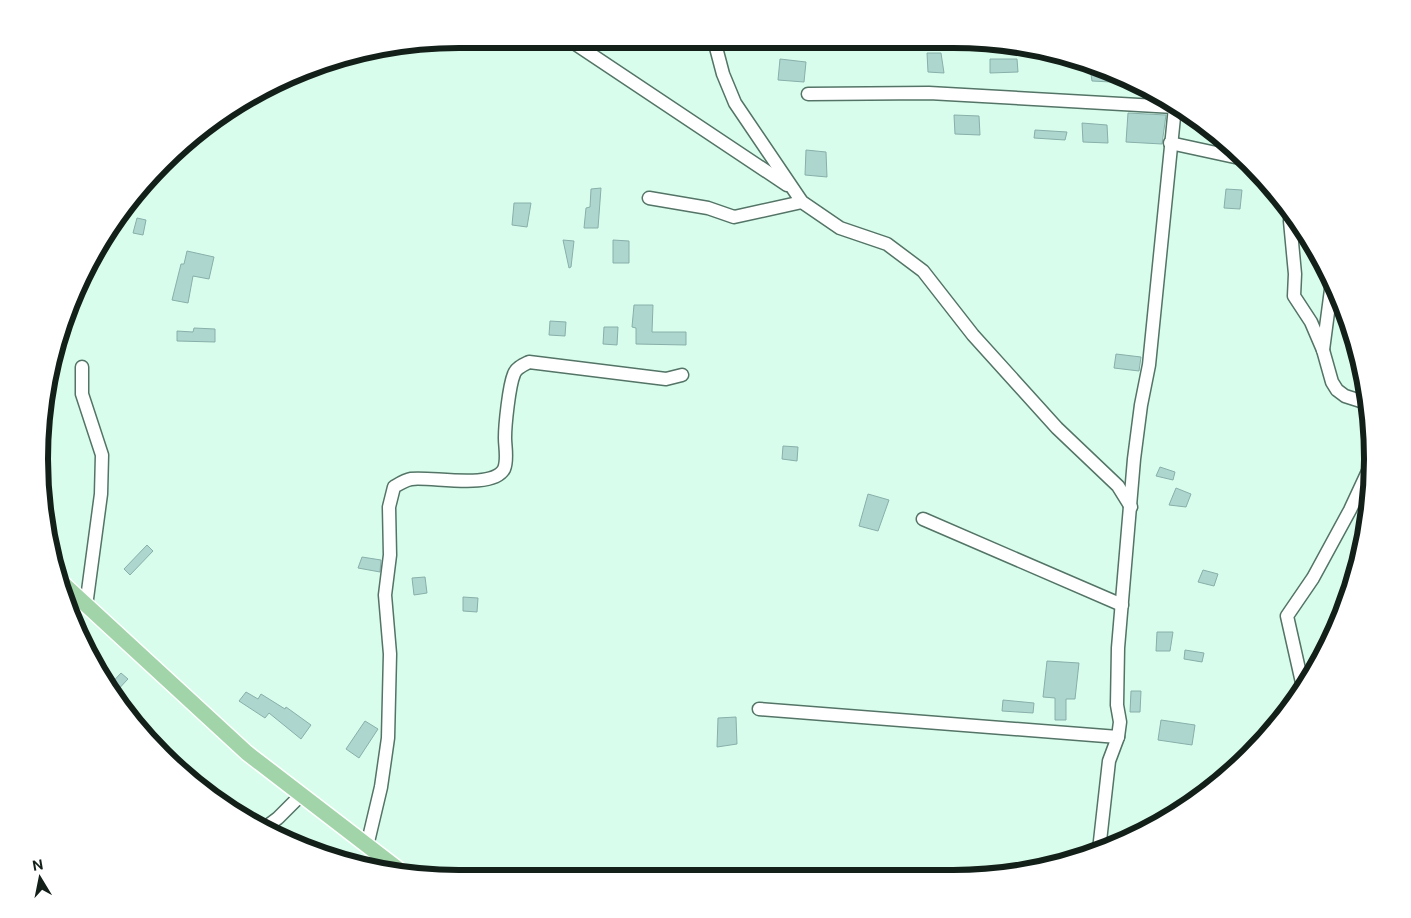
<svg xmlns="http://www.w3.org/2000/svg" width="1411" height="918" font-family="'Public Sans',sans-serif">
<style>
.building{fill:#add6cf;stroke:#88afa9}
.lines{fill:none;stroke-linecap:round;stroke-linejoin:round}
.minor-casing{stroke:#537466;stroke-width:15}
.major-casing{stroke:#fff;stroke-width:18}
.minor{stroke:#fff;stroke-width:12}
.major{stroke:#a1d4a9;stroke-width:15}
.rim{fill:none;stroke:#13201a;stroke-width:6}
</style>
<rect width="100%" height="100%" fill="#d9fded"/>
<!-- building -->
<g class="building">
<path d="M 927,53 L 941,53 L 944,73 L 928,72 Z"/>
<path d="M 780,59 L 806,62 L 804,82 L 778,80 Z"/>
<path d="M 990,59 L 1017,59 L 1018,72 L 990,73 Z"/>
<path d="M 1090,68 L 1130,80 L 1130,83 L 1092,81 Z"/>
<path d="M 1128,113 L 1166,115 L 1162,144 L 1126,142 Z"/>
<path d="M 954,115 L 979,116 L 980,135 L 955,134 Z"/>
<path d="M 1082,123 L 1107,125 L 1108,143 L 1083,142 Z"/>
<path d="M 1035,130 L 1067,132 L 1065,140 L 1034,138 Z"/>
<path d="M 806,150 L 826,152 L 827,177 L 805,175 Z"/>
<path d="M 601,188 L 598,228 L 584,228 L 586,208 L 590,207 L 591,189 Z"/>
<path d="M 1226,189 L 1242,190 L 1240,209 L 1224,208 Z"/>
<path d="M 514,203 L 531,203 L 527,227 L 512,225 Z"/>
<path d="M 137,218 L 146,220 L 143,235 L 133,233 Z"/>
<path d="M 563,240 L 574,241 L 571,267 L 569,268 Z"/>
<path d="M 613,240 L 629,241 L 629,263 L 613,263 Z"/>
<path d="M 187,251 L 214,257 L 209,279 L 193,276 L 188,303 L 172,300 L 181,264 L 184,264 Z"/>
<path d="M 634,305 L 653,305 L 652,332 L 686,332 L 686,345 L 636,344 L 636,328 L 632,327 Z"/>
<path d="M 550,321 L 566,322 L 565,336 L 549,335 Z"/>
<path d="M 604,327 L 618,327 L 617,345 L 603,344 Z"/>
<path d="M 194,328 L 215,329 L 215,342 L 177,341 L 177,331 L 193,332 Z"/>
<path d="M 1116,354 L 1141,357 L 1139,371 L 1114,368 Z"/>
<path d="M 783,446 L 798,447 L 797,461 L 782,459 Z"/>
<path d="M 1160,467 L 1175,472 L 1173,480 L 1156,476 Z"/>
<path d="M 1176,488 L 1191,494 L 1186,507 L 1169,505 Z"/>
<path d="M 868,494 L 889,500 L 878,531 L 859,526 Z"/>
<path d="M 147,545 L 153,551 L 130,575 L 124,569 Z"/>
<path d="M 362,557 L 381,560 L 380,572 L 358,568 Z"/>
<path d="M 1203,570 L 1218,574 L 1214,586 L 1198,582 Z"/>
<path d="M 425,577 L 427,593 L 414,595 L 412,578 Z"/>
<path d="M 463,597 L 478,598 L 477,612 L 463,611 Z"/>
<path d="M 1157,632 L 1173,632 L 1170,651 L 1156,651 Z"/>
<path d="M 1185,650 L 1204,653 L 1202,662 L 1184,659 Z"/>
<path d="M 1047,661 L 1079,663 L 1075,699 L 1066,699 L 1066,720 L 1055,720 L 1055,698 L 1043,697 Z"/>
<path d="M 121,673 L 128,679 L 112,696 L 107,688 Z"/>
<path d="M 1131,691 L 1141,691 L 1140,712 L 1130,712 Z"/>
<path d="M 246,692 L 258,699 L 261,694 L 285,709 L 286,707 L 311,725 L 301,739 L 269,713 L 265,718 L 239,701 Z"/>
<path d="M 1003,700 L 1034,703 L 1033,713 L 1002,711 Z"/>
<path d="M 736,717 L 737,744 L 717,747 L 718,718 Z"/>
<path d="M 1161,720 L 1195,725 L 1192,745 L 1158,740 Z"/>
<path d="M 365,721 L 378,729 L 359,758 L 346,749 Z"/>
</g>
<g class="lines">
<!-- minor casing -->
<g class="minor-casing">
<g id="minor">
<path d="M 568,39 L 787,185"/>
<path d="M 714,40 L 723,74 L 735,103 L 802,202 L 840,228 L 887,244 L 923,271 L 973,335 L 1057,428 L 1118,486 L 1131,507"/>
<path d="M 808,94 L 929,93 L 1174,107"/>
<path d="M 1170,143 L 1244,159"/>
<path d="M 649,198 L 708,208 L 734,217 L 802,202"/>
<path d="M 1291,213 L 1290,221 L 1295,274 L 1294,296 L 1311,322 L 1323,350 L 1332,382 L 1337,390 L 1345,396 L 1367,403"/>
<path d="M 1323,350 L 1332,282"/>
<path d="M 82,367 L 82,394 L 102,455 L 101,494 L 86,606"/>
<path d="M 923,519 L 1122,605"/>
<path d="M 1303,687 L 1287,616 L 1313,578 L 1350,510 L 1370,467"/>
<path d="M 759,709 L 1118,737"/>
<path d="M 266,827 L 278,818 L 301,795"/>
<path d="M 367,846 L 381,787 L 388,738 L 390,654 L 385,595 L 390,555 L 389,507 L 394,487 C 399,484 405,480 411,479 C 430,476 493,490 504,469 C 508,460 505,447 505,438 C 505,425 509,386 514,374 C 516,368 523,365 529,362 L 666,379 L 682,375"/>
<path d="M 1099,850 L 1109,761 L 1118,737 L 1120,722 L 1117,705 L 1118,648 L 1134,459 L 1141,405 L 1149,365 L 1175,107"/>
</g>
</g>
<!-- major casing -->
<g class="major-casing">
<path id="major" d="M 58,579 L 247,753 L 407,876"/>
</g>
<!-- minor -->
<use href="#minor" class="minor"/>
<!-- major -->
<use href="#major" class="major"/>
</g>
<!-- crop -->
<path d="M0 0H1411V918H0ZM459 48H953A411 411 0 0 1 1364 459V459A411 411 0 0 1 953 870H459A411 411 0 0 1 48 459V459A411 411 0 0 1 459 48Z" fill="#fff" fill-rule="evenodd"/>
<path class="rim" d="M459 48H953A411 411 0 0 1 1364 459V459A411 411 0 0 1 953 870H459A411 411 0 0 1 48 459V459A411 411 0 0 1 459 48Z"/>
<!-- north arrow -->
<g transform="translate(40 878) rotate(350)" stroke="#ffffff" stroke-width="4" paint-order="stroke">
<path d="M0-4L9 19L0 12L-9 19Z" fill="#13201a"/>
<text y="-8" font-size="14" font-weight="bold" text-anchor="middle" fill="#13201a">N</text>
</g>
</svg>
